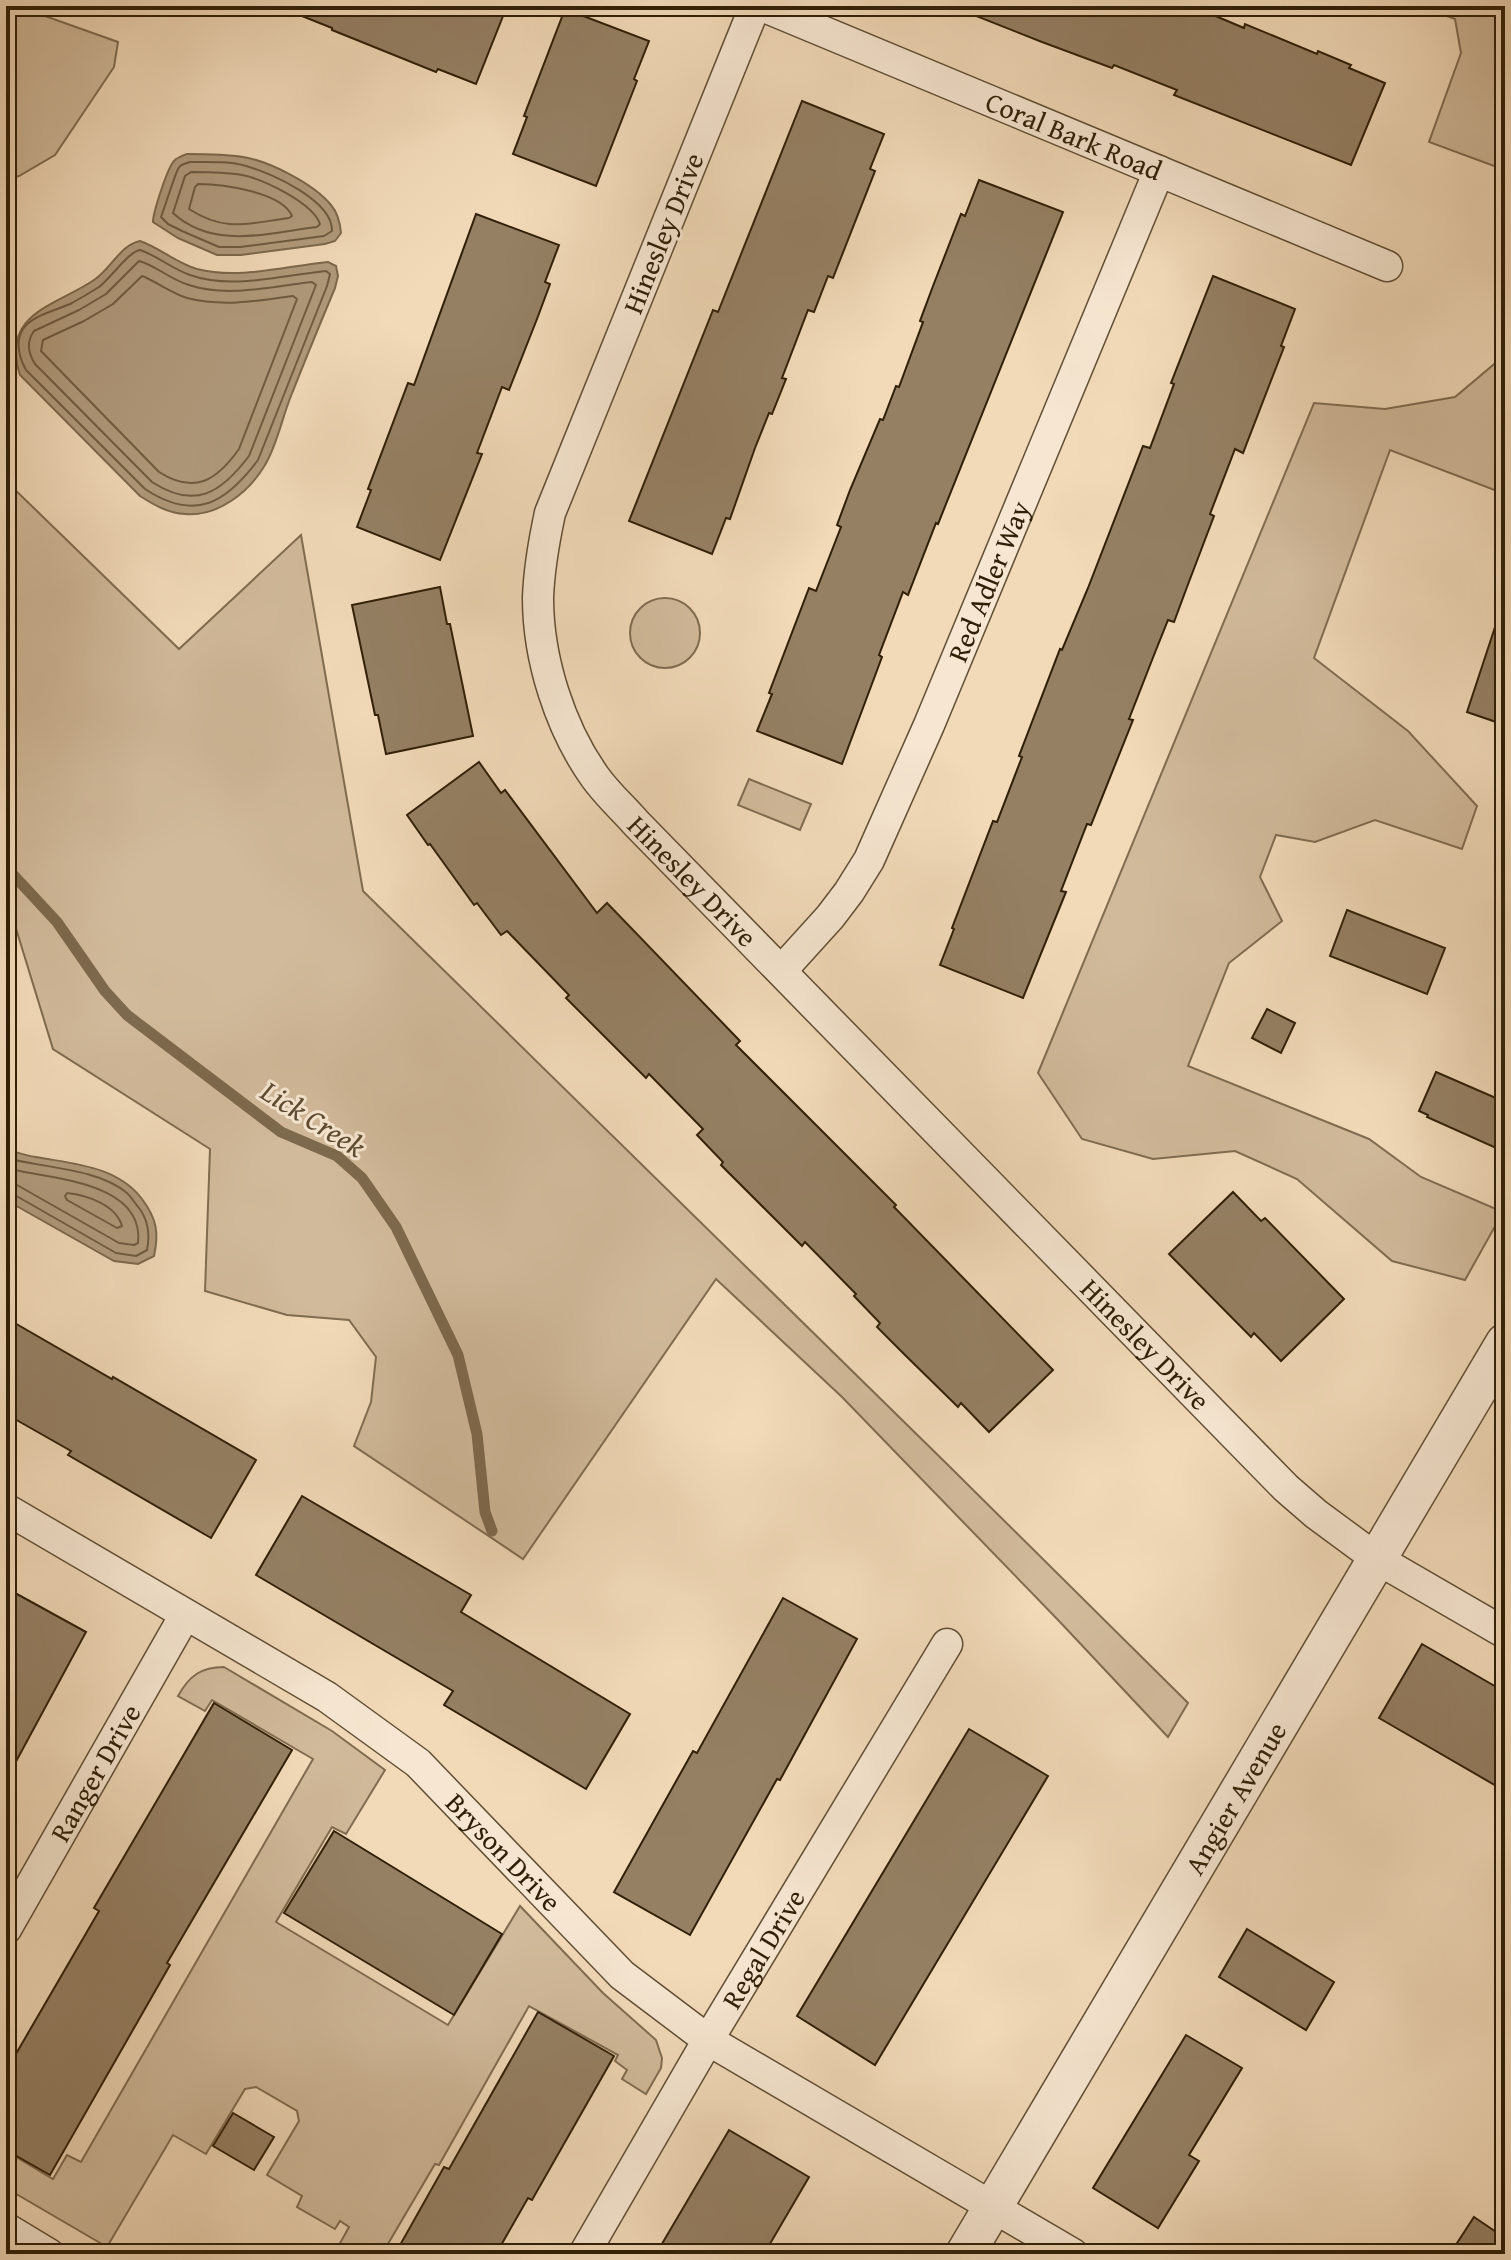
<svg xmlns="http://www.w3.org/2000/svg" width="1511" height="2260" font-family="'Gentium Book Plus',serif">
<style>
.green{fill:#d1ba9b;stroke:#806c51;stroke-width:2}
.water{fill:#b09a7c;stroke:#7d694d;stroke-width:2}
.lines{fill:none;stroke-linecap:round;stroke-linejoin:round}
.shore{stroke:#705c42;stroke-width:2}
.stream{stroke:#7d694d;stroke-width:11}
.building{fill:#958064;stroke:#301f07;stroke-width:2}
.minor-casing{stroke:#604e34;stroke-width:33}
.tertiary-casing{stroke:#604e34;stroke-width:41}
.minor{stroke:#f7e7d2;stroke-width:30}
.tertiary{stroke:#f7e7d2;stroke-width:38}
.labels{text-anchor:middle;stroke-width:6;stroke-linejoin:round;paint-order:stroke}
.street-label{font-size:28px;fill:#301f07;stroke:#f7e7d2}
.water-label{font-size:30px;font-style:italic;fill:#5d4a30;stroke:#f7e7d2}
</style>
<rect width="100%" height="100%" fill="#f2dab9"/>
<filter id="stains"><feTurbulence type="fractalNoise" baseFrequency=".0025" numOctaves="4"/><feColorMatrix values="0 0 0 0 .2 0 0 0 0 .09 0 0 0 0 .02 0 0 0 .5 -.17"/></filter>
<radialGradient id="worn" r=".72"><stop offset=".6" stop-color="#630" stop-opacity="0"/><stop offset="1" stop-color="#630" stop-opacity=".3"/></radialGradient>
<!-- green -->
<g class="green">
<path d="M 6,6 L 17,6 L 118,42 L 114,67 L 55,155 L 19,176 L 6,179 Z"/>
<path d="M 1421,6 L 1505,6 L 1505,170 L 1429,142 L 1461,53 L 1455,19 Z"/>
<path d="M 1505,355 L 1505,494 L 1390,450 L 1314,658 L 1408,731 L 1477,806 L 1462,849 L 1375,820 L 1315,842 L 1276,835 L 1260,877 L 1282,921 L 1229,963 L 1188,1066 L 1369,1139 L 1421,1177 L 1503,1212 L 1465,1280 L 1392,1261 L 1297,1179 L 1235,1151 L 1153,1159 L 1082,1139 L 1038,1073 L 1314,403 L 1385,409 L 1455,397 Z"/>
<path d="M 6,481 L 179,649 L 301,535 L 363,891 L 949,1466 L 1188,1703 L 1168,1737 L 1060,1622 L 842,1397 L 716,1279 L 523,1559 L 354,1446 L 371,1402 L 376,1357 L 349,1320 L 287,1315 L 205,1291 L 210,1149 L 53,1049 L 6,896 Z"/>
<circle cx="665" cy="633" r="35"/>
<path d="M 749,779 L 811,804 L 800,830 L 738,805 Z"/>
<path d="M 224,1667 L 332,1731 L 385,1770 L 346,1834 L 332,1827 L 276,1922 L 448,2025 L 520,1906 L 603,1993 L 656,2040 L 662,2058 L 661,2068 L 646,2094 L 622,2079 L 627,2070 L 615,2061 L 618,2055 L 529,2006 L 439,2165 L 435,2164 L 382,2254 L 334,2254 L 349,2227 L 340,2221 L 335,2229 L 297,2207 L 302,2196 L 267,2175 L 299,2121 L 297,2111 L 256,2087 L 245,2089 L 206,2154 L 173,2135 L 107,2247 L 6,2188 L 6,2151 L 53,2179 L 67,2155 L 81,2162 L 313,1759 L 212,1700 L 205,1711 L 178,1696 C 189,1676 201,1667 224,1667 Z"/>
</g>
<!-- water -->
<g class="water">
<path d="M 187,154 C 206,154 225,154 243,157 C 269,161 314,184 331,205 C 338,213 340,222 341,233 L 335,241 L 325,244 L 241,255 L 217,255 L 178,238 L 153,222 C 153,213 168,165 175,160 C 175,159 186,154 187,154 Z"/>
<path d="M 140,241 C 160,248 176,263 197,269 C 239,280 286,266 328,262 L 336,266 L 338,276 L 335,288 C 320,324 305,360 291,396 C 282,418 277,445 265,465 C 249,492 218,517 185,514 C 168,513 154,505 140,496 L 20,375 C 0,313 56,306 94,280 C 111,269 120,245 140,241 Z"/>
<path d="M 6,1149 C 16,1152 26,1156 36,1157 C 74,1164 117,1166 142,1199 C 157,1219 159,1233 154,1256 L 138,1264 L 114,1261 L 6,1200 Z"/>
</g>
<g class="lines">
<!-- shore -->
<g class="shore">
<path d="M 190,162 C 208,162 229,161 246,166 C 272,173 333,201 332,231 L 324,236 L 240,247 L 219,247 L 182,231 L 168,224 L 161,217 C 163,212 176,172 178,169 C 181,164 184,164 190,162 Z"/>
<path d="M 191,172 C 207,172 225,172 242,175 C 263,179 313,203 320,224 L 317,227 C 268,233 213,250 173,213 L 185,176 Z"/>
<path d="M 198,184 C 222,184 282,192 292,216 L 289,218 C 249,223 226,233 189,209 L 195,187 Z"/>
<path d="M 140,250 C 158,256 172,269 190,275 C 232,290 283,275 326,271 L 330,274 L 327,286 L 258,460 C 226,503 195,522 145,489 L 26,370 C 19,357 15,342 23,329 C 32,315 58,310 72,303 C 81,298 91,292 99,287 C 111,278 128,252 140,250 Z"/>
<path d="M 139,261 C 155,265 171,280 189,285 C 228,298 272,286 312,282 L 316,285 L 249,456 C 221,493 195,510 152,482 L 35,364 C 28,353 26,342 34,331 L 79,310 L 106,294 Z"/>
<path d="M 142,276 C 157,282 171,293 187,298 C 222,307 258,301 293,296 L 297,299 L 239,449 C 217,480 195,495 159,472 L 41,351 L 43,340 L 84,321 L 113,304 Z"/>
<path d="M 6,1158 C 43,1168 97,1168 127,1193 C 131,1197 135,1203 139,1208 C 148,1220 150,1235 147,1250 L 136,1256 L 116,1253 L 13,1194 L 6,1193"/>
<path d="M 6,1168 C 46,1179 145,1180 138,1243 L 134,1245 L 119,1243 L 17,1185 L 6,1183"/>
<path d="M 67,1193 C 87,1195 116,1205 122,1226 L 117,1228 L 67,1200 L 65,1196 Z"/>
</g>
<!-- stream -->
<path class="stream" d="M 6,867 L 57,922 L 105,991 L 127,1015 L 281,1132 L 337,1156 L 362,1178 L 396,1227 L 458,1355 L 477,1434 L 485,1512 L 492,1531"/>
</g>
<!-- building -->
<g class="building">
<path d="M 282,6 L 507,6 L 476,84 L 438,69 L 436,72 L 332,30 L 332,28 L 282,8 Z"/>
<path d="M 957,6 L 1192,6 L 1244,28 L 1245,24 L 1317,54 L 1318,51 L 1351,65 L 1349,68 L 1385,83 L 1351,165 L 1174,95 L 1177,90 L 1114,65 L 1112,68 L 1042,42 L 956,8 Z"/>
<path d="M 565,9 L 649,41 L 634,79 L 637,81 L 596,186 L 513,154 L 527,117 L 524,116 Z"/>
<path d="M 802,101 L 884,134 L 870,169 L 875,171 L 833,278 L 828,276 L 814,312 L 808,310 L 782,378 L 786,379 L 772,414 L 769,413 L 755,448 L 730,519 L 726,518 L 712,554 L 629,521 L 713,310 L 718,312 Z"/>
<path d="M 979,180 L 1063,212 L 938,524 L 936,523 L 908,595 L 903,592 L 879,655 L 882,657 L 842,764 L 757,731 L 772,694 L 769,693 L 809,588 L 816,591 L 841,527 L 837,525 L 850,490 L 880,419 L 883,420 L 896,386 L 899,387 L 923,322 L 920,321 L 933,286 L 961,214 L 965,216 Z"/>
<path d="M 476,214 L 559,245 L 545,282 L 550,284 L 537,319 L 509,390 L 502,387 L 477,453 L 482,454 L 440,560 L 357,527 L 371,490 L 368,489 L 408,383 L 414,385 Z"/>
<path d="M 1213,276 L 1295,309 L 1281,346 L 1284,347 L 1243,453 L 1235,449 L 1210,514 L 1214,516 L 1187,587 L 1174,622 L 1168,620 L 1154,655 L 1129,719 L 1133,720 L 1091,825 L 1087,824 L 1061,891 L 1066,892 L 1023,998 L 940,965 L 954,929 L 952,928 L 993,821 L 997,822 L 1022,757 L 1019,756 L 1060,649 L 1062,650 L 1088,588 L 1143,446 L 1150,448 L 1174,384 L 1171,383 Z"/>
<path d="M 440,587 L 447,624 L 450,624 L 473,736 L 386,754 L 378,715 L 375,715 L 352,605 Z"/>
<path d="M 1499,615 L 1505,615 L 1505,725 L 1467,712 Z"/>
<path d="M 479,762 L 501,793 L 505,790 L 597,913 L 607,903 L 740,1041 L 736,1045 L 896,1205 L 894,1207 L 1053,1370 L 989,1432 L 961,1403 L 958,1407 L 903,1353 L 877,1327 L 880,1323 L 854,1296 L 856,1294 L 805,1242 L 802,1246 L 721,1165 L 723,1162 L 697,1135 L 703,1129 L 649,1074 L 646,1078 L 566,998 L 569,995 L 507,931 L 501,935 L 477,903 L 474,905 L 430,844 L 428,845 L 407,815 Z"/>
<path d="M 1347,910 L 1445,948 L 1427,994 L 1330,956 Z"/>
<path d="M 1267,1009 L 1295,1023 L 1281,1053 L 1252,1038 Z"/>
<path d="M 1436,1072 L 1505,1102 L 1505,1152 L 1427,1117 L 1428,1115 L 1419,1111 Z"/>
<path d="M 1233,1192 L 1261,1221 L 1265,1218 L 1344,1299 L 1281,1361 L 1254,1333 L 1251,1337 L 1169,1254 Z"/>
<path d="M 6,1318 L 112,1379 L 113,1377 L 256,1460 L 211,1538 L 68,1455 L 71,1451 L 6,1414 Z"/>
<path d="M 302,1496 L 471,1595 L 461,1612 L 630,1714 L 586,1789 L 444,1705 L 453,1691 L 256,1575 Z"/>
<path d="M 6,1588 L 86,1632 L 6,1780 Z"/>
<path d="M 783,1598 L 857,1639 L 780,1780 L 777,1779 L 690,1935 L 614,1892 L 693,1751 L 697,1753 Z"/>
<path d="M 1422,1644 L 1505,1692 L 1505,1791 L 1379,1718 Z"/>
<path d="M 214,1703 L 292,1750 L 167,1963 L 170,1965 L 50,2175 L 6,2150 L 6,2071 L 99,1911 L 94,1908 Z"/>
<path d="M 969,1729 L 1048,1776 L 875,2065 L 797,2016 Z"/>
<path d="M 334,1831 L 502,1934 L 454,2015 L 284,1913 Z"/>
<path d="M 1247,1929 L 1334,1982 L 1306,2030 L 1219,1977 Z"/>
<path d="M 538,2012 L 614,2056 L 532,2200 L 528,2198 L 496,2254 L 395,2254 L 444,2167 L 449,2169 Z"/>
<path d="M 1186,2035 L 1242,2068 L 1189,2155 L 1199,2161 L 1158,2228 L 1093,2188 Z"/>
<path d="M 233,2113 L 274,2137 L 254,2170 L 213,2146 Z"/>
<path d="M 729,2130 L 809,2177 L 764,2254 L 656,2254 Z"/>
<path d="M 1474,2217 L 1505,2238 L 1505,2254 L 1450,2254 Z"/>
</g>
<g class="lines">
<!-- minor casing -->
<g class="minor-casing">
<g id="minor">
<path id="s1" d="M 755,6 L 550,513 C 544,541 539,569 538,598 C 538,659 560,728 595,777 C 607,794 623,808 636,823 L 1286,1488 L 1316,1514 L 1377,1559 L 1505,1633"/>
<path id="s2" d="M 762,6 L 1387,266"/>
<path id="s3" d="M 782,970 L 830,917 L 849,892 L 869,860 L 929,725 L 1159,171"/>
<path id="s4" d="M 6,1509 L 327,1697 L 418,1763 L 622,1975 L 708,2040 L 1073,2254"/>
<path id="s5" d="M 6,1929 L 185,1615"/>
<path d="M 6,2228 L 49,2254"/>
<path id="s6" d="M 584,2254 L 708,2040 L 947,1644"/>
</g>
</g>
<!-- tertiary casing -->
<g class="tertiary-casing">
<g id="tertiary">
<path id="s7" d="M 965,2254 L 1505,1343"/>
</g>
</g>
<!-- minor -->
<use href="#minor" class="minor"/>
<!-- tertiary -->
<use href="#tertiary" class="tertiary"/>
</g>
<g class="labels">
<!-- street labels -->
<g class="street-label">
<text dy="10" stroke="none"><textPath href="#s2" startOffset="338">Coral Bark Road</textPath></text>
<text transform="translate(663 233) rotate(-68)" y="10">Hinesley Drive</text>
<text dy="10" stroke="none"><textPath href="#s3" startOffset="444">Red Adler Way</textPath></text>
<text dy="10" stroke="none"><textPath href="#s1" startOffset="966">Hinesley Drive</textPath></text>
<text dy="10" stroke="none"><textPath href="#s1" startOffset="1614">Hinesley Drive</textPath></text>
<text dy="10" stroke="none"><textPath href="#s5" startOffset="180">Ranger Drive</textPath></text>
<text dy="10" stroke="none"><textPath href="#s7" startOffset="530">Angier Avenue</textPath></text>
<text dy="10" stroke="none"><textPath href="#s4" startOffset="608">Bryson Drive</textPath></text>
<text dy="10" stroke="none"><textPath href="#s6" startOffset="354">Regal Drive</textPath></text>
</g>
<!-- water labels -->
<g class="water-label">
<text transform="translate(313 1119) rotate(32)" y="10">Lick Creek</text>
</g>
</g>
<!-- margin -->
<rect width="1511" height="2260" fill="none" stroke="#f2dab9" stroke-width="32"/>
<rect x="8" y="8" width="1495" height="2244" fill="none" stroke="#301f07" stroke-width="4"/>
<rect x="16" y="16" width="1479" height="2228" fill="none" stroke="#301f07" stroke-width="2"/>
<rect width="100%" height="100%" filter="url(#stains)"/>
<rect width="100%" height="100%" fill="url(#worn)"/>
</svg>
